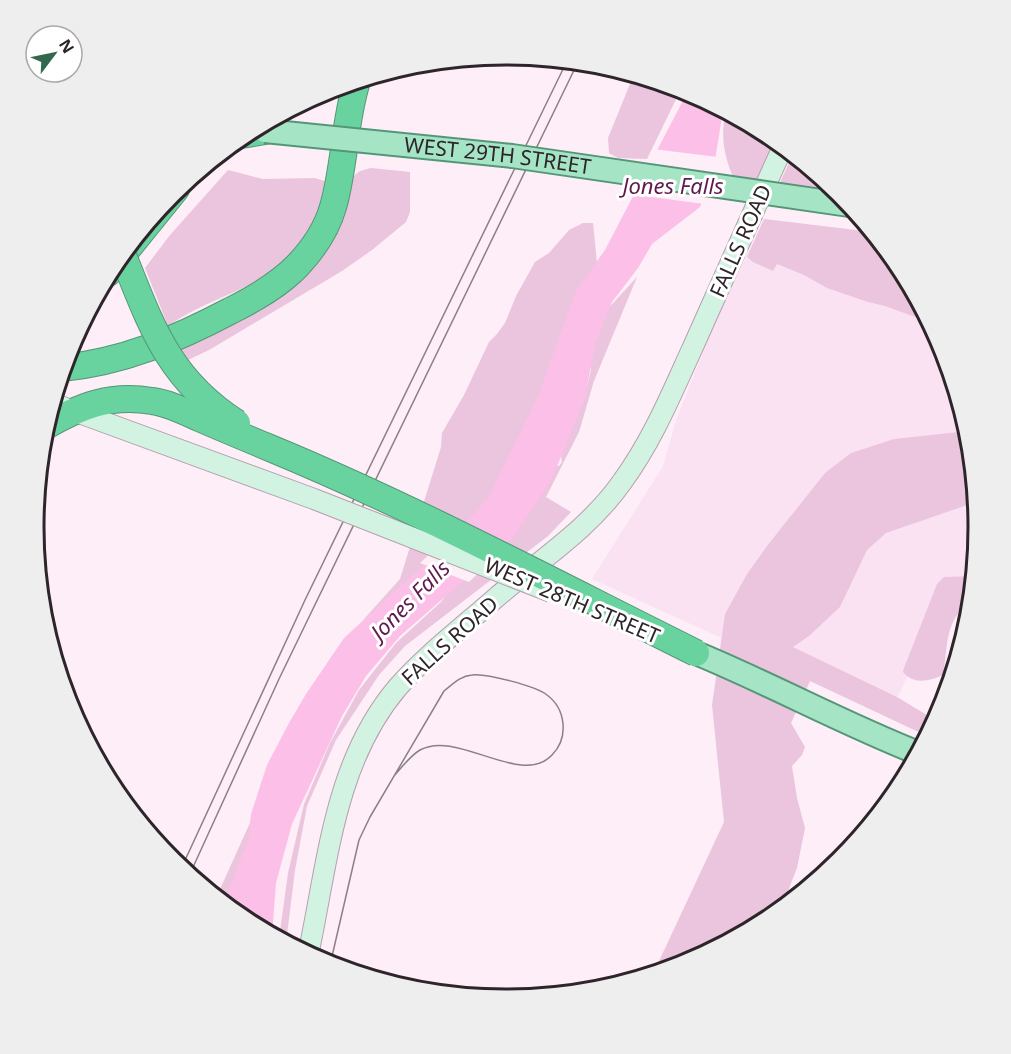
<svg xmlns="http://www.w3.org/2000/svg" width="1011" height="1054" font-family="'Noto Sans',sans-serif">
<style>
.built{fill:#fbe2f2}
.green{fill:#eac5dd}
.water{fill:#fcbfe7}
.pier{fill:#fdeef7}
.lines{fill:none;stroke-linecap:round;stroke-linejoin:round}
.secondary-casing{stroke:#b59fad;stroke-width:22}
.primary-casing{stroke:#549677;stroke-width:26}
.highway-casing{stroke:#549677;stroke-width:28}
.secondary{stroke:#d2f2e2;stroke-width:20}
.primary{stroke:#a5e5c6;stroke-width:22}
.highway{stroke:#69d3a0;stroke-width:26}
.tram{stroke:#8b8087;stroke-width:1.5}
.secondary-bridge-casing{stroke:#b59fad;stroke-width:22;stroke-linecap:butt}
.primary-bridge-casing{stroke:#549677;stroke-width:26;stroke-linecap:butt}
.highway-bridge-casing{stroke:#549677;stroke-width:28;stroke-linecap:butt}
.secondary-bridge{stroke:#d2f2e2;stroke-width:20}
.primary-bridge{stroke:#a5e5c6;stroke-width:22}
.highway-bridge{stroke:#69d3a0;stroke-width:26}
.labels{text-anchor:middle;stroke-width:6;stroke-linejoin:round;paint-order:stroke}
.street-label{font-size:21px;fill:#2e252b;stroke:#fff}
.water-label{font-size:22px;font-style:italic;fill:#5f1b4e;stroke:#fff}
.rim{fill:none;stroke:#2e252b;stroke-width:3}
</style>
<rect width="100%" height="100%" fill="#fdeef7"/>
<!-- built -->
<path class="built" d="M 764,219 L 872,232 L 899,265 L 942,347 L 969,435 L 978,527 L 972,592 L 948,592 L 888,717 L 717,636 L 592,579 L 663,466 L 676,420 L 711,332 Z"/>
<!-- green -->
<g class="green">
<path d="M 634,74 L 681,89 L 647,159 L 618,158 L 609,153 L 608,138 Z"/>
<path d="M 726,112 L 768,134 L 777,141 L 756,186 L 733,177 C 724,156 720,134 726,112 Z"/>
<path d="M 793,154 L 840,193 L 777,189 Z"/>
<path d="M 371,168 L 410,172 L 410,212 L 406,222 L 372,250 L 342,271 L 209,350 L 169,369 L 162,358 L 268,299 L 355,175 L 360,171 Z"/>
<path d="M 228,170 L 263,179 L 315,178 L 331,183 C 320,221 300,258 263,278 C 232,295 197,305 168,326 L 145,268 L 170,235 Z"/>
<path d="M 764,219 L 872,232 L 899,265 L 929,322 L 885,306 L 868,302 L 827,288 L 804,275 L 777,264 L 773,271 L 753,262 L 747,257 Z"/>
<path d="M 583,223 L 593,223 L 597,263 L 559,425 L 377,618 L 234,913 L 216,898 L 254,814 L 365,618 L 400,579 L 441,447 L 442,433 L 464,395 L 489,342 L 497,334 L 505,323 L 516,296 L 535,262 L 549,253 L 569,230 Z"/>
<path d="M 637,277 L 594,381 L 579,432 L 546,497 L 571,512 L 548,536 L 405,646 L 379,675 L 336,740 L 307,806 L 295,870 L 286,943 L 279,939 L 288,873 L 304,804 L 330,743 L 359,690 L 396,643 L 441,602 L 547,464 L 559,466 L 562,462 L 561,456 L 588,383 L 591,370 L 589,362 L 603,314 Z"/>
<path d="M 968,431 L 976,502 L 886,533 L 867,550 L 840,607 L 809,636 L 793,647 L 897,697 L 935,720 L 927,736 L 810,681 L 791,723 L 805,747 L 802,755 L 792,766 L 797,798 L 805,828 L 797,868 L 781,909 L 768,920 L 686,964 L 653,974 L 724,822 L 712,705 L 725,614 L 747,574 L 767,546 L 825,473 L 851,453 L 894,439 Z"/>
<path d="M 973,576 L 971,602 C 944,619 948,648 943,675 C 930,681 913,685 903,672 L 904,668 L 937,584 L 944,577 Z"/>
</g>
<!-- water -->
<path class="water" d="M 688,91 L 723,110 L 713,173 L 700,207 L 652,244 L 638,268 L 612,302 L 595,344 L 585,398 L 551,481 L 513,538 L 400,636 L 366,676 L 342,716 L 292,824 L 276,883 L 272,935 L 243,920 L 226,906 L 227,894 L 248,841 L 251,814 L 267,765 L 289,723 L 306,694 L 344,638 L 454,537 L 488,498 L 538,396 L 576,291 L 605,250 Z"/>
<!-- pier -->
<g class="pier">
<path d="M 653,149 L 718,157 L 716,174 L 704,204 L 629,194 Z"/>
<path d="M 463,522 L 510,544 L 469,582 L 420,563 Z"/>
</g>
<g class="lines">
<!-- secondary casing -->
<g class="secondary-casing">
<path id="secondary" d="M 308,955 C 328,863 334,762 398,687 C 427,654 464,626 498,596 C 540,560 590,528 622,482 C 652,441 671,395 692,349 C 722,282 752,214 783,147"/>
</g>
<!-- primary casing -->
<g class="primary-casing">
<path id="primary" d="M 696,653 C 771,684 842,723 918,753"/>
</g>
<!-- highway casing -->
<g class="highway-casing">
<g id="highway">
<path d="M 241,135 L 265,131"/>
<path d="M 108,273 L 176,189"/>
<path d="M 62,368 C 123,362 177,339 230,311 C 254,299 279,285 298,265 C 313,249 327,228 333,207 C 345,166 344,122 357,81"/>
</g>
</g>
<!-- secondary -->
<use href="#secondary" class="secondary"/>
<!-- primary -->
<use href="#primary" class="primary"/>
<!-- highway -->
<use href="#highway" class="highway"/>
<!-- tram -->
<g class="tram">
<path d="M 181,869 L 305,600 L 567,61"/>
<path d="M 189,876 L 279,679 L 578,62"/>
<path d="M 330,965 L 359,840 L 370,817 L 444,691 C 453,684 460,676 472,675 C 485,673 536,686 547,695 C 566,709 569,738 552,755 C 521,788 457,729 420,750 C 410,756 402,767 394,776"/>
</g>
<!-- secondary-bridge casing -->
<g class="secondary-bridge-casing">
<path id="secondary-bridge" d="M 52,403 L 314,499 L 551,592"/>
</g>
<!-- primary-bridge casing -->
<g class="primary-bridge-casing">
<g id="primary-bridge">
<path id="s1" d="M 265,131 L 512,156 L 849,205"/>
</g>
</g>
<!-- highway-bridge casing -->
<g class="highway-bridge-casing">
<g id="highway-bridge">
<path d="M 122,253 C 151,325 168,379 237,423"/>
<path d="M 44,427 C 80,406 110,394 152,401 C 168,403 184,411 199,418 C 222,428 246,438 270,448 C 415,508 555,583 696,653"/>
</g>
</g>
<!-- secondary-bridge -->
<use href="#secondary-bridge" class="secondary-bridge"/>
<!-- primary-bridge -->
<use href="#primary-bridge" class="primary-bridge"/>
<!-- highway-bridge -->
<use href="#highway-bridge" class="highway-bridge"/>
</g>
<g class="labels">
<!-- street labels -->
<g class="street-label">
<text dy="7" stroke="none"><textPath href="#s1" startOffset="234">WEST 29TH STREET</textPath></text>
<text transform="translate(741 241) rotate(-66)" y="7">FALLS ROAD</text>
<text transform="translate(572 601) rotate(23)" y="7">WEST 28TH STREET</text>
<text transform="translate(450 641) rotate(-42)" y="7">FALLS ROAD</text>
</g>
<!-- water labels -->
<g class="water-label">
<text x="673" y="194">Jones Falls</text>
<text transform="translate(410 600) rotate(-45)" y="8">Jones Falls</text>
</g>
</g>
<!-- crop -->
<path d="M0 0H1011V1054H0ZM44 527a462 462 0 1 1 924 0a462 462 0 1 1-924 0Z" fill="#eee" fill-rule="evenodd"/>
<path class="rim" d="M44 527a462 462 0 1 1 924 0a462 462 0 1 1-924 0Z"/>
<!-- north arrow -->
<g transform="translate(54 54) rotate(58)"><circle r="28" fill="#ffffff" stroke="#aba8aa" stroke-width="1.5"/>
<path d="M0-4.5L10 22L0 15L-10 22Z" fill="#32684e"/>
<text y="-9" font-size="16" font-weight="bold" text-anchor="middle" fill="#2e252b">N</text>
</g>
</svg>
